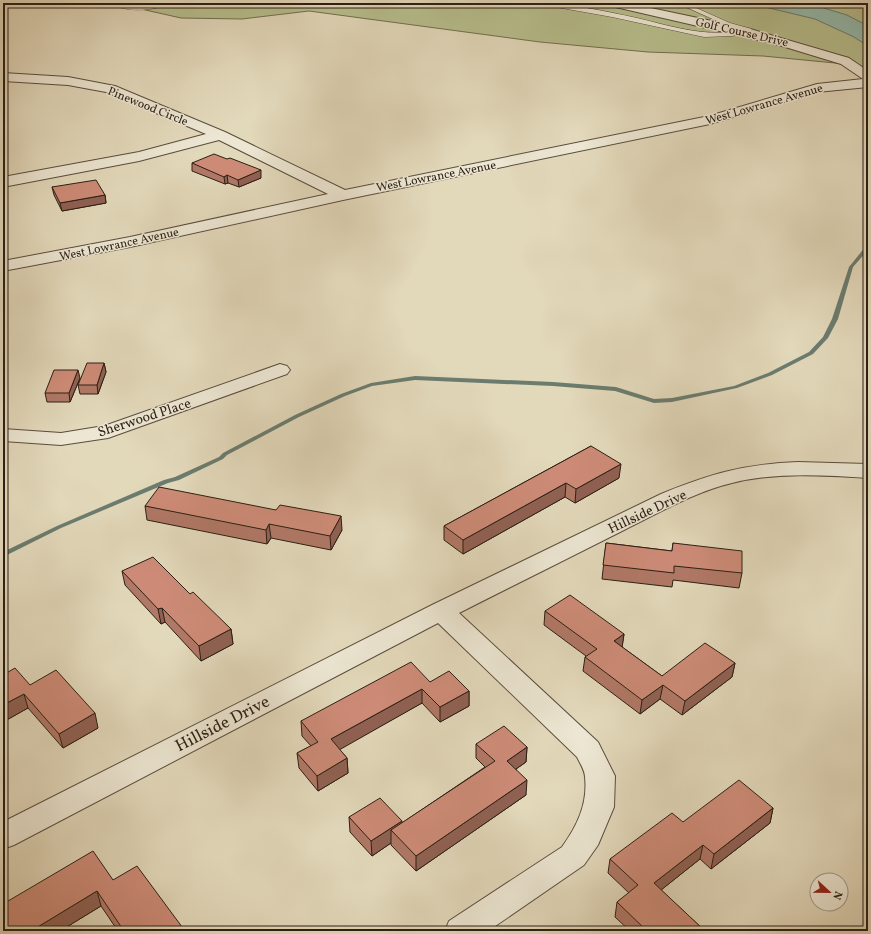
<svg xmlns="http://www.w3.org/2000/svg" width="871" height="934" font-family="Vollkorn,serif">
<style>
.green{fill:#b7be8d;stroke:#726e50}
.water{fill:#95baac;stroke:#6b7c6f}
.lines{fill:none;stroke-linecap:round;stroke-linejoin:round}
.stream{fill:#6b7c6f;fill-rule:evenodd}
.service-casing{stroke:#5a4d3e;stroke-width:1}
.minor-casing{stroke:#5a4d3e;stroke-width:2}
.service{fill:#ece6d2;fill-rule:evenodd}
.minor{fill:#ece6d2;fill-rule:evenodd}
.wall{fill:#b07866;stroke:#2c1f14}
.shaded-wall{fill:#906153;stroke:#2c1f14}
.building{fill:#cd8b77;stroke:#2c1f14}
.labels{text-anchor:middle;stroke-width:3;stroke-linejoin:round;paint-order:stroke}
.far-street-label{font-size:12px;fill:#2c1f14;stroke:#ece6d2}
.street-label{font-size:14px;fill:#2c1f14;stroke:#ece6d2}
.near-street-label{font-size:17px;fill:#2c1f14;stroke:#ece6d2}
</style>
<rect width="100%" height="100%" fill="#e2d8ba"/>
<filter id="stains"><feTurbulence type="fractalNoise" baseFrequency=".005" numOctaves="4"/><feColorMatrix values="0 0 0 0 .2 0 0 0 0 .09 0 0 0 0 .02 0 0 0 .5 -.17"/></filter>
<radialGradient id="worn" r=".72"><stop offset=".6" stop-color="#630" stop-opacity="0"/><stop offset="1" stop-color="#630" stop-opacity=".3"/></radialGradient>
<!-- green -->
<path class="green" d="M 114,3 L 868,3 L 868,68 L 835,63 L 763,56 L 648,52 L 540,42 L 309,11 L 242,19 L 181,18 Z"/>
<!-- water -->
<path class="water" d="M 756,3 L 807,3 L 847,15 L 868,26 L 868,46 L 854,37 L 815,19 L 769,8 Z"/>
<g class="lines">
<!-- stream -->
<path class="stream" d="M 866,246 L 868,246 L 868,250 L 853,267 L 838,319 L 828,338 L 813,354 L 772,375 L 737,388 L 672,402 L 654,403 L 615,391 L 553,386 L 415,380 L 372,386 L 345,396 L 299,417 L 227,455 L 223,459 L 179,480 L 168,483 L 61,528 L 3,557 L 3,552 L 57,526 L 164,480 L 175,477 L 219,457 L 223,453 L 295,415 L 341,394 L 371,383 L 415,376 L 553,382 L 616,387 L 654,399 L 672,398 L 734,386 L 768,373 L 809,352 L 823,337 L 832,319 L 849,267 Z"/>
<!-- service casing -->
<g class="service-casing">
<g id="service">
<path d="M 111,3 L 140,6 L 169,3 C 157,11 123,13 111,3 Z"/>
<path d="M 534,3 C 569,3 604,11 637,18 C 674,27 708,38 746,30 L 749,32 L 732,36 L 704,37 L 612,17 Z"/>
<path d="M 677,3 L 685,3 L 730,23 L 752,29 L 749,31 L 726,25 Z"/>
</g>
</g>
<!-- minor casing -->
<g class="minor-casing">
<g id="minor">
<path d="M 605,3 L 627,3 L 750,29 L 849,58 L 868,71 L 868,87 L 817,92 L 710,124 L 343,200 L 130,247 L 3,271 L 3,261 L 130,237 L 328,194 L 219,140 L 139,161 L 3,187 L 3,177 L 139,152 L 206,134 L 106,92 L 68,85 L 3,81 L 3,73 L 68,77 L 115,86 L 225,132 L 345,190 L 709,116 L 817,84 L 863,79 L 841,64 L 772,43 L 611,6 L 607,5 Z"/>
<path d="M 280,364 L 287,366 L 290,370 L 287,374 L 108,438 L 61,445 L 3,441 L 3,429 L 61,433 L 104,426 Z"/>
<path d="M 798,462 L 868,464 L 868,478 C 823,475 776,472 732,483 C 694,492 659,513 624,530 C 569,558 514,585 459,613 L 598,742 L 615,776 L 614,807 L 598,845 L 584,865 L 488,931 L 445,931 L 449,921 L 562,847 C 577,826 588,804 585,777 C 585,771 580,763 577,757 L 438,623 L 14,845 L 3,849 L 3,822 L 432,605 L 661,494 C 710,474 744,464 798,462 Z"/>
</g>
</g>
<!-- service -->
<use href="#service" class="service"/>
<!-- minor -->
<use href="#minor" class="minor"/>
</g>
<!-- wall -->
<g class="wall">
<path d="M 192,163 L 261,178 L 239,187 L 228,183 L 225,184 L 192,171 Z"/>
<path d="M 52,187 L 105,195 L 106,203 L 62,211 L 54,195 Z"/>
<path d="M 104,363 L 106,372 L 98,394 L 80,394 L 78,385 Z"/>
<path d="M 80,378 L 70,402 L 47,402 L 45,393 Z"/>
<path d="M 591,446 L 619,478 L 575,503 L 565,497 L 463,554 L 444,540 L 444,526 Z"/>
<path d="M 145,506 L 342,530 L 331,550 L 271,538 L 267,544 L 147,520 Z"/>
<path d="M 606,543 L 672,551 L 673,543 L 742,573 L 739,588 L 673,580 L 672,587 L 602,579 Z"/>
<path d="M 122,571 L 190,594 L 231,629 L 233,644 L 201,661 L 165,622 L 161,624 L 125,585 Z"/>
<path d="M 545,611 L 624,634 L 622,647 L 662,676 L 735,663 L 732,677 L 682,715 L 660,699 L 640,714 L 583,671 L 585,657 L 586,656 L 544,625 Z"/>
<path d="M 3,675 L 98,728 L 63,748 L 28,708 L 3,722 Z"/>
<path d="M 430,682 L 469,691 L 469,706 L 440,722 L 422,703 L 339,749 L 347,758 L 348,773 L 318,791 L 299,768 L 297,753 L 311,746 L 302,736 L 301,721 Z"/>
<path d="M 476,744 L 527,747 L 526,762 L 516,769 L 526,795 L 416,871 L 391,845 L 391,843 L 372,856 L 350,832 L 349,817 L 402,823 L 485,767 L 476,758 Z"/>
<path d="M 773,808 L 770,823 L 711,869 L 700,859 L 661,890 L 705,931 L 630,931 L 615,917 L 617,902 L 629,893 L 608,873 L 610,859 L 683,822 Z"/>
<path d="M 113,880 L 185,931 L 118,931 L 101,906 L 60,931 L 3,931 L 3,904 Z"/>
</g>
<!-- shaded-wall -->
<g class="shaded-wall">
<path d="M 261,170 L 261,178 L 239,187 L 238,180 Z"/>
<path d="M 227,175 L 228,183 L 225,184 L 224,177 Z"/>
<path d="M 105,195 L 106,203 L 62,211 L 60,203 Z"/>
<path d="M 104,363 L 106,372 L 98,394 L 97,385 Z"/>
<path d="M 78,370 L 80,378 L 70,402 L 69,393 Z"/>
<path d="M 621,464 L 619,478 L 575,503 L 576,489 Z"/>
<path d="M 566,483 L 565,497 L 463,554 L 463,540 Z"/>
<path d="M 341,516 L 342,530 L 331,550 L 330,536 Z"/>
<path d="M 269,524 L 271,538 L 267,544 L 266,530 Z"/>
<path d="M 162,608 L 165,622 L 161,624 L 158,609 Z"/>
<path d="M 231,629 L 233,644 L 201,661 L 199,646 Z"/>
<path d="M 624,634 L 622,648 L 614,641 Z"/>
<path d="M 735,663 L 732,677 L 682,715 L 685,701 Z"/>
<path d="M 663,685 L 660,699 L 640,714 L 642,700 Z"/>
<path d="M 422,689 L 422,703 L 332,754 L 331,739 Z"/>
<path d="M 469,691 L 469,706 L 440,722 L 440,707 Z"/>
<path d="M 24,694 L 28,708 L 3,722 L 3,705 Z"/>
<path d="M 95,713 L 98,728 L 63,748 L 59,734 Z"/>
<path d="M 527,747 L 526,762 L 506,776 L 507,761 Z"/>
<path d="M 347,758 L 348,773 L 318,791 L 317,776 Z"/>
<path d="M 527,780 L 526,795 L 416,871 L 416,856 Z"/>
<path d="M 773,808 L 770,823 L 711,869 L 714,854 Z"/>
<path d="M 402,821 L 402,835 L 391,830 L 391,843 L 372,856 L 371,841 Z"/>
<path d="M 703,845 L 700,859 L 651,898 L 654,883 Z"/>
<path d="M 97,891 L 101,906 L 60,931 L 31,931 Z"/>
</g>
<!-- building -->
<g class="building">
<path d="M 214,154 L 227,159 L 230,158 L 261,170 L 238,180 L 227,175 L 224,177 L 192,163 Z"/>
<path d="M 96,180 L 105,195 L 60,203 L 52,187 Z"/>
<path d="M 87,363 L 104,363 L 97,385 L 78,385 Z"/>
<path d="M 54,370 L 78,370 L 69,393 L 45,393 Z"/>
<path d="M 591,446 L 621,464 L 576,489 L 566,483 L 463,540 L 444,526 Z"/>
<path d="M 159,487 L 276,510 L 280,505 L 341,516 L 330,536 L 269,524 L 266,530 L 145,506 Z"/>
<path d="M 606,543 L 672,551 L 673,543 L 742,551 L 742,573 L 674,566 L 674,573 L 603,565 Z"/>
<path d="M 153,557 L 190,594 L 193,592 L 231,629 L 199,646 L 162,608 L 158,609 L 122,571 Z"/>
<path d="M 570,595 L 624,634 L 614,641 L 662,676 L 705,643 L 735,663 L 685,701 L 663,685 L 642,700 L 585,657 L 597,649 L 545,611 Z"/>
<path d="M 411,662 L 430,682 L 449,671 L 469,691 L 440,707 L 422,689 L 331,739 L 347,758 L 317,776 L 297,753 L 318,742 L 301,721 Z"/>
<path d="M 15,668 L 30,685 L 56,670 L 95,713 L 59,734 L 24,694 L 3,705 L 3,675 Z"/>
<path d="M 504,726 L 527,747 L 507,761 L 527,780 L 416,856 L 391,830 L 495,761 L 476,744 Z"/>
<path d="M 739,780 L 773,808 L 714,854 L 703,845 L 654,883 L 705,931 L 647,931 L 617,902 L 638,885 L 610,859 L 672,813 L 683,822 Z"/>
<path d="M 380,798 L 402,821 L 371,841 L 349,817 Z"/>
<path d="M 93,851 L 113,880 L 137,866 L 185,931 L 124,931 L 97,891 L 31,931 L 5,931 L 3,928 L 3,904 Z"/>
</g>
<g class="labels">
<!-- far-street labels -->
<g class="far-street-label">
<text transform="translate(742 32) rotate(13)" y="4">Golf Course Drive</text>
<text transform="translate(764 104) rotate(-16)" y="4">West Lowrance Avenue</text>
<text transform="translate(148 106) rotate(22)" y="4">Pinewood Circle</text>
<text transform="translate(436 176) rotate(-11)" y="4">West Lowrance Avenue</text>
<text transform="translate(119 244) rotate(-12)" y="4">West Lowrance Avenue</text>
</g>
<!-- street labels -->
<g class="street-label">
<text transform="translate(144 417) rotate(-18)" y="5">Sherwood Place</text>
<text transform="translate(647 511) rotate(-25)" y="5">Hillside Drive</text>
</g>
<!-- near-street labels -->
<g class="near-street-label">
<text transform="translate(222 723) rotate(-27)" y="6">Hillside Drive</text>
</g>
</g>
<!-- margin -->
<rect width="871" height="934" fill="none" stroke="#e2d8ba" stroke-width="16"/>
<rect x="4" y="4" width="863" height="926" fill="none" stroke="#2c1f14" stroke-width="2"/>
<rect x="8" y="8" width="855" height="918" fill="none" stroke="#2c1f14"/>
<!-- north arrow -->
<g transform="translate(829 892) rotate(112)"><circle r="19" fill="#ece6d2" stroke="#9f9686"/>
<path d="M0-3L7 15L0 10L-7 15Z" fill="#8f2418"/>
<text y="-6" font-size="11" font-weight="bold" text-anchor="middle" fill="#2c1f14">N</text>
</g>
<rect width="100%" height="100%" filter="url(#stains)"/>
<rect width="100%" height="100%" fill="url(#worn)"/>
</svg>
